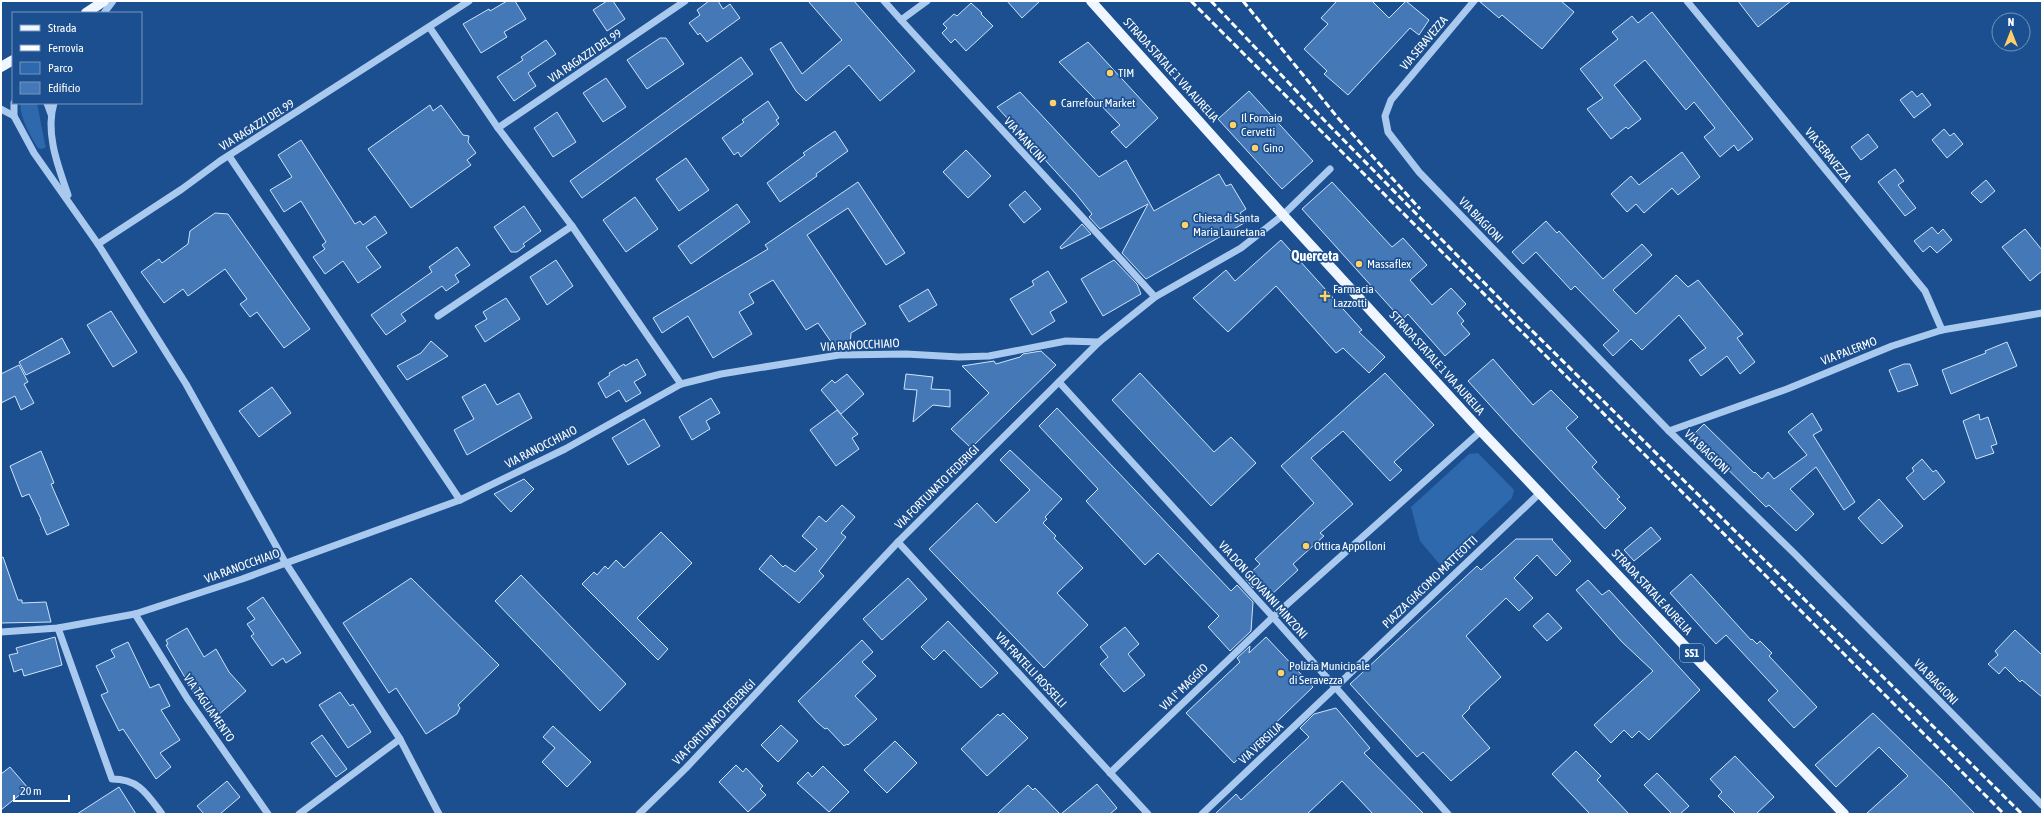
<svg xmlns="http://www.w3.org/2000/svg" width="2043" height="815" font-family="'Asap Condensed',sans-serif">
<style>
.green{fill:#2e69ad}
.building{fill:#4478b7;stroke:#cfe3fa}
.lines{fill:none;stroke-linecap:round;stroke-linejoin:round}
.minor{stroke:#a9c9ee;stroke-width:7}
.major{stroke:#f0f6ff;stroke-width:10}
.rail{stroke:#fff;stroke-width:3;stroke-dasharray:7 3;stroke-linecap:butt}
.poi-dot{fill:#ffd166;stroke:#1b4f8f;stroke-width:1.5}
.labels{text-anchor:middle;stroke-width:3.5;stroke-linejoin:round;paint-order:stroke}
.shield{fill:#1b4f8f;stroke:#bbcadd;stroke-width:1}
.shield-label{font-size:11px;font-weight:bold;fill:#fff}
.street-label{font-size:12px;fill:#fff;stroke:#1b4f8f}
.poi-label{font-size:12px;fill:#fff;stroke:#1b4f8f;text-anchor:start}
.quarter-label{font-size:14px;font-weight:bold;fill:#fff;stroke:#1b4f8f}
</style>
<rect width="100%" height="100%" fill="#1b4f8f"/>
<!-- green -->
<g class="green">
<path d="M 20,103 L 37,103 L 45,144 L 46,147 L 42,149 L 38,148 C 29,134 21,119 20,103 Z"/>
<path d="M 1478,453 L 1514,490 L 1512,498 L 1441,566 L 1420,541 L 1411,507 L 1469,454 Z"/>
</g>
<!-- building -->
<g class="building">
<path d="M 507,1 L 515,1 L 526,19 L 504,32 L 507,37 L 481,53 L 463,24 L 489,9 L 490,11 Z"/>
<path d="M 607,1 L 613,1 L 625,19 L 607,31 L 593,10 Z"/>
<path d="M 709,1 L 718,1 L 723,9 L 730,4 L 740,18 L 707,42 L 700,33 L 698,35 L 689,23 L 700,15 L 697,10 Z"/>
<path d="M 808,1 L 854,1 L 915,71 L 880,101 L 849,65 L 806,101 L 796,91 L 770,49 L 781,42 L 802,74 L 842,40 Z"/>
<path d="M 1007,1 L 1040,1 L 1022,18 Z"/>
<path d="M 1337,1 L 1372,1 L 1389,18 L 1406,1 L 1429,20 L 1419,35 L 1410,28 L 1348,95 L 1324,74 L 1327,71 L 1304,49 L 1328,24 L 1321,18 Z"/>
<path d="M 1479,1 L 1561,1 L 1574,12 L 1542,49 L 1502,15 L 1499,18 Z"/>
<path d="M 1738,1 L 1791,1 L 1758,27 Z"/>
<path d="M 971,3 L 982,13 L 981,14 L 993,26 L 966,51 L 955,39 L 951,43 L 942,33 L 947,28 L 943,24 L 954,14 L 957,16 Z"/>
<path d="M 1652,12 L 1753,139 L 1738,151 L 1734,145 L 1720,157 L 1704,137 L 1715,128 L 1694,102 L 1686,110 L 1645,60 L 1614,85 L 1641,119 L 1628,129 L 1626,127 L 1611,139 L 1587,109 L 1603,98 L 1580,69 L 1618,39 L 1612,32 L 1632,16 L 1638,23 Z"/>
<path d="M 660,38 L 666,38 L 684,64 L 647,89 L 627,60 Z"/>
<path d="M 546,40 L 556,54 L 528,73 L 536,86 L 514,101 L 497,77 L 523,60 L 521,57 Z"/>
<path d="M 1088,42 L 1158,118 L 1126,148 L 1111,132 L 1120,125 L 1059,62 Z"/>
<path d="M 741,57 L 753,74 L 582,198 L 570,181 Z"/>
<path d="M 606,78 L 626,107 L 603,122 L 583,93 Z"/>
<path d="M 1249,91 L 1313,161 L 1282,189 L 1218,119 Z"/>
<path d="M 1912,91 L 1917,97 L 1922,93 L 1931,105 L 1914,118 L 1900,100 Z"/>
<path d="M 1020,92 L 1099,177 L 1126,160 L 1154,211 L 1219,174 L 1226,186 L 1231,184 L 1246,209 L 1240,213 L 1246,222 L 1146,279 L 1122,253 L 1148,204 L 1100,229 L 1089,217 L 1092,214 L 1076,194 L 997,107 Z"/>
<path d="M 768,101 L 779,118 L 776,120 L 779,124 L 741,157 L 738,152 L 734,155 L 722,138 L 744,122 L 742,120 Z"/>
<path d="M 430,105 L 433,111 L 441,105 L 463,135 L 469,136 L 468,142 L 476,153 L 467,160 L 471,165 L 411,208 L 368,149 Z"/>
<path d="M 557,112 L 576,142 L 553,157 L 534,128 Z"/>
<path d="M 1944,129 L 1950,136 L 1954,133 L 1963,144 L 1947,158 L 1932,140 Z"/>
<path d="M 835,131 L 848,151 L 816,174 L 817,176 L 780,202 L 767,183 L 805,155 L 803,153 Z"/>
<path d="M 1868,134 L 1878,147 L 1861,160 L 1851,147 Z"/>
<path d="M 301,140 L 355,224 L 360,221 L 363,225 L 375,216 L 387,233 L 366,247 L 381,267 L 358,283 L 343,261 L 325,274 L 313,257 L 325,249 L 322,245 L 326,242 L 301,201 L 284,212 L 270,190 L 292,177 L 278,155 Z"/>
<path d="M 966,150 L 991,176 L 968,198 L 943,172 Z"/>
<path d="M 1682,152 L 1700,177 L 1678,195 L 1672,188 L 1644,213 L 1636,204 L 1627,212 L 1611,194 L 1631,176 L 1639,185 Z"/>
<path d="M 686,158 L 709,190 L 679,211 L 656,179 Z"/>
<path d="M 1895,169 L 1904,181 L 1898,185 L 1916,208 L 1905,216 L 1878,182 Z"/>
<path d="M 1986,180 L 1995,191 L 1981,203 L 1971,193 Z"/>
<path d="M 858,182 L 905,253 L 886,265 L 848,208 L 807,235 L 866,324 L 851,333 L 850,346 L 834,346 L 818,323 L 806,330 L 773,280 L 749,294 L 754,303 L 739,312 L 752,334 L 713,358 L 688,316 L 662,333 L 653,318 L 768,249 L 765,245 Z"/>
<path d="M 1332,182 L 1392,247 L 1403,238 L 1427,265 L 1410,280 L 1432,305 L 1451,288 L 1466,304 L 1457,313 L 1464,321 L 1461,324 L 1470,334 L 1445,356 L 1408,314 L 1402,320 L 1302,209 Z"/>
<path d="M 1025,191 L 1041,209 L 1024,223 L 1009,205 Z"/>
<path d="M 635,197 L 658,229 L 626,252 L 603,220 Z"/>
<path d="M 737,204 L 750,222 L 691,264 L 678,246 Z"/>
<path d="M 524,206 L 541,231 L 523,244 L 525,246 L 517,252 L 511,252 L 494,227 Z"/>
<path d="M 215,213 L 228,214 L 310,329 L 284,348 L 257,312 L 250,317 L 240,304 L 247,299 L 225,269 L 188,296 L 183,289 L 164,303 L 141,272 L 159,259 L 162,263 L 188,244 L 190,231 Z"/>
<path d="M 1546,221 L 1557,233 L 1559,231 L 1603,279 L 1642,244 L 1652,255 L 1613,290 L 1636,314 L 1676,275 L 1688,287 L 1698,280 L 1743,334 L 1737,338 L 1755,362 L 1740,374 L 1727,356 L 1701,376 L 1689,360 L 1706,348 L 1679,315 L 1642,350 L 1631,339 L 1613,356 L 1603,345 L 1619,331 L 1575,286 L 1571,290 L 1536,252 L 1523,264 L 1512,252 Z"/>
<path d="M 1082,224 L 1091,234 L 1061,249 L 1060,247 Z"/>
<path d="M 1932,227 L 1938,234 L 1943,229 L 1952,240 L 1937,253 L 1930,246 L 1923,252 L 1914,241 Z"/>
<path d="M 2025,229 L 2042,250 L 2042,271 L 2030,281 L 2002,247 Z"/>
<path d="M 1281,240 L 1362,330 L 1359,332 L 1385,357 L 1369,373 L 1343,348 L 1336,353 L 1276,286 L 1228,332 L 1193,298 L 1226,270 L 1235,281 Z"/>
<path d="M 457,247 L 470,265 L 455,275 L 459,282 L 446,291 L 442,286 L 401,314 L 406,321 L 386,335 L 371,315 L 432,272 L 429,267 Z"/>
<path d="M 556,260 L 573,286 L 547,305 L 530,277 Z"/>
<path d="M 1114,260 L 1137,284 L 1141,294 L 1103,316 L 1081,279 Z"/>
<path d="M 1048,271 L 1067,302 L 1050,312 L 1055,321 L 1032,335 L 1010,299 L 1034,285 L 1032,281 Z"/>
<path d="M 928,289 L 937,305 L 909,322 L 899,306 Z"/>
<path d="M 506,298 L 520,319 L 485,342 L 475,326 L 487,319 L 483,312 Z"/>
<path d="M 111,311 L 137,352 L 113,367 L 87,325 Z"/>
<path d="M 62,338 L 70,353 L 26,375 L 19,362 Z"/>
<path d="M 431,341 L 448,356 L 407,380 L 397,366 L 421,353 Z"/>
<path d="M 2007,342 L 2017,366 L 1951,394 L 1942,370 L 1986,353 L 1985,351 Z"/>
<path d="M 1041,351 L 1056,365 L 971,448 L 951,429 L 989,393 L 962,366 L 994,361 L 996,364 L 1020,357 L 1023,354 Z"/>
<path d="M 637,359 L 646,375 L 634,382 L 641,393 L 626,402 L 619,390 L 606,398 L 598,383 L 610,375 L 609,373 L 624,364 L 625,366 Z"/>
<path d="M 1493,359 L 1533,405 L 1551,390 L 1578,417 L 1566,428 L 1597,462 L 1592,467 L 1620,497 L 1617,499 L 1626,508 L 1605,529 L 1518,436 L 1468,381 Z"/>
<path d="M 1904,364 L 1910,364 L 1918,385 L 1898,392 L 1889,370 Z"/>
<path d="M 19,365 L 28,382 L 24,384 L 34,403 L 21,410 L 15,396 L 1,403 L 1,374 Z"/>
<path d="M 1140,373 L 1214,452 L 1231,437 L 1256,463 L 1211,506 L 1112,400 Z"/>
<path d="M 1385,373 L 1434,425 L 1394,462 L 1402,470 L 1390,481 L 1343,431 L 1311,458 L 1353,504 L 1320,533 L 1324,536 L 1293,564 L 1298,570 L 1270,596 L 1254,578 L 1253,588 L 1245,578 L 1260,564 L 1255,559 L 1314,503 L 1281,466 Z"/>
<path d="M 847,374 L 864,394 L 841,414 L 821,390 L 832,380 L 835,383 Z"/>
<path d="M 906,374 L 933,377 L 931,389 L 950,390 L 950,407 L 933,405 L 913,422 L 917,390 L 904,389 Z"/>
<path d="M 485,384 L 497,405 L 519,393 L 532,418 L 467,455 L 454,430 L 474,419 L 462,397 Z"/>
<path d="M 272,387 L 291,413 L 259,437 L 239,411 Z"/>
<path d="M 711,398 L 720,413 L 706,421 L 710,429 L 692,440 L 679,417 Z"/>
<path d="M 1057,408 L 1231,591 L 1237,585 L 1253,602 L 1251,631 L 1230,651 L 1208,627 L 1219,616 L 1158,553 L 1145,565 L 1086,501 L 1098,489 L 1039,426 Z"/>
<path d="M 837,410 L 858,434 L 852,438 L 859,449 L 836,466 L 810,430 Z"/>
<path d="M 1812,413 L 1822,430 L 1813,435 L 1855,502 L 1844,510 L 1816,467 L 1790,489 L 1814,514 L 1796,531 L 1769,505 L 1766,507 L 1693,435 L 1704,424 L 1754,473 L 1755,472 L 1762,479 L 1768,472 L 1774,479 L 1807,455 L 1788,432 Z"/>
<path d="M 1979,414 L 1980,420 L 1988,417 L 1997,444 L 1991,446 L 1994,453 L 1976,459 L 1963,421 Z"/>
<path d="M 644,419 L 660,446 L 628,465 L 612,438 Z"/>
<path d="M 1010,450 L 1062,499 L 1045,517 L 1047,519 L 1043,523 L 1056,536 L 1054,538 L 1083,568 L 1057,593 L 1088,625 L 1044,668 L 929,549 L 977,503 L 996,523 L 1030,490 L 1000,460 Z"/>
<path d="M 41,451 L 54,483 L 51,484 L 69,525 L 47,535 L 40,519 L 41,519 L 29,494 L 22,497 L 10,466 Z"/>
<path d="M 1922,459 L 1933,472 L 1936,470 L 1945,482 L 1924,500 L 1906,478 L 1914,471 L 1912,468 Z"/>
<path d="M 524,479 L 534,489 L 511,512 L 494,494 Z"/>
<path d="M 1879,499 L 1903,526 L 1882,544 L 1858,518 Z"/>
<path d="M 842,505 L 855,517 L 841,533 L 846,537 L 819,571 L 824,576 L 799,603 L 759,569 L 771,555 L 783,567 L 785,565 L 795,572 L 817,549 L 802,536 L 819,516 L 826,522 Z"/>
<path d="M 1651,527 L 1661,539 L 1634,561 L 1624,550 Z"/>
<path d="M 661,532 L 692,563 L 637,618 L 668,649 L 658,660 L 582,584 L 594,572 L 597,575 L 605,566 L 608,569 L 616,560 L 624,568 Z"/>
<path d="M 1516,539 L 1553,539 L 1552,540 L 1571,561 L 1556,576 L 1537,555 L 1514,578 L 1533,598 L 1519,611 L 1506,598 L 1466,636 L 1501,677 L 1469,707 L 1470,708 L 1462,716 L 1490,748 L 1451,781 L 1423,752 L 1417,757 L 1350,684 L 1477,566 L 1481,570 Z"/>
<path d="M 3,557 L 18,600 L 22,600 L 22,603 L 46,602 L 51,622 L 1,623 L 1,558 Z"/>
<path d="M 1691,574 L 1751,640 L 1752,639 L 1757,644 L 1760,641 L 1772,653 L 1769,656 L 1817,707 L 1794,728 L 1768,700 L 1778,691 L 1726,635 L 1716,644 L 1670,593 Z"/>
<path d="M 521,575 L 626,684 L 600,711 L 495,601 Z"/>
<path d="M 411,578 L 499,665 L 458,705 L 460,708 L 457,714 L 426,734 L 396,688 L 389,693 L 343,623 Z"/>
<path d="M 908,578 L 927,599 L 882,640 L 863,619 Z"/>
<path d="M 1588,580 L 1602,595 L 1609,590 L 1700,690 L 1649,740 L 1639,731 L 1632,738 L 1624,730 L 1611,743 L 1594,725 L 1653,671 L 1622,642 L 1576,590 Z"/>
<path d="M 263,597 L 301,653 L 286,663 L 283,658 L 272,666 L 251,636 L 254,634 L 247,624 L 255,619 L 247,608 Z"/>
<path d="M 1548,613 L 1562,628 L 1547,641 L 1533,626 Z"/>
<path d="M 948,621 L 998,673 L 981,688 L 944,650 L 934,660 L 921,647 Z"/>
<path d="M 1125,627 L 1139,644 L 1128,654 L 1145,675 L 1124,692 L 1100,664 L 1108,657 L 1100,647 Z"/>
<path d="M 187,628 L 204,657 L 216,649 L 229,672 L 246,691 L 217,716 L 196,692 L 194,693 L 166,645 L 168,644 L 166,640 Z"/>
<path d="M 2015,630 L 2042,655 L 2042,697 L 2022,680 L 2020,682 L 2005,667 L 1999,674 L 1988,664 L 1998,655 L 1995,651 Z"/>
<path d="M 55,637 L 62,665 L 24,676 L 22,669 L 14,672 L 9,655 L 18,653 L 16,648 Z"/>
<path d="M 1266,637 L 1313,687 L 1234,763 L 1186,713 L 1240,662 L 1237,658 L 1250,646 L 1249,653 Z"/>
<path d="M 862,640 L 873,652 L 862,662 L 876,676 L 855,696 L 877,719 L 848,745 L 847,744 L 844,746 L 827,728 L 825,729 L 817,722 L 798,701 Z"/>
<path d="M 128,642 L 150,688 L 159,684 L 170,706 L 161,710 L 180,740 L 160,753 L 171,767 L 156,779 L 123,729 L 119,731 L 101,695 L 108,692 L 96,666 L 115,657 L 111,650 Z"/>
<path d="M 340,692 L 350,706 L 353,704 L 371,732 L 348,748 L 319,705 Z"/>
<path d="M 1336,708 L 1370,748 L 1364,753 L 1424,814 L 1373,814 L 1342,781 L 1307,814 L 1215,814 L 1236,794 L 1241,800 L 1309,737 L 1300,728 L 1314,714 Z"/>
<path d="M 1003,713 L 1028,738 L 987,776 L 961,749 L 998,714 L 1000,716 Z"/>
<path d="M 1873,713 L 1948,786 L 1975,814 L 1866,814 L 1908,776 L 1879,747 L 1836,787 L 1815,765 Z"/>
<path d="M 781,725 L 798,741 L 778,762 L 761,745 Z"/>
<path d="M 553,726 L 591,762 L 567,787 L 542,762 L 555,748 L 543,737 Z"/>
<path d="M 322,735 L 347,769 L 336,777 L 311,743 Z"/>
<path d="M 895,741 L 917,763 L 887,793 L 864,770 Z"/>
<path d="M 1576,751 L 1601,776 L 1597,780 L 1629,814 L 1590,814 L 1552,774 Z"/>
<path d="M 1735,756 L 1774,797 L 1756,814 L 1736,814 L 1718,796 L 1722,792 L 1710,779 Z"/>
<path d="M 736,765 L 743,772 L 746,768 L 763,786 L 760,789 L 766,795 L 748,812 L 719,782 Z"/>
<path d="M 823,766 L 849,792 L 829,812 L 797,783 L 808,772 L 812,777 Z"/>
<path d="M 10,767 L 28,788 L 1,810 L 1,774 Z"/>
<path d="M 1657,773 L 1689,806 L 1680,814 L 1672,814 L 1644,785 Z"/>
<path d="M 227,781 L 240,797 L 220,814 L 204,814 L 197,806 Z"/>
<path d="M 1097,784 L 1117,808 L 1110,814 L 1061,814 Z"/>
<path d="M 1028,785 L 1033,790 L 1035,788 L 1060,814 L 997,814 Z"/>
<path d="M 119,787 L 136,814 L 77,814 Z"/>
</g>
<g class="lines">
<!-- minor -->
<g class="minor">
<path d="M 884,1 L 901,20"/>
<path d="M 927,1 L 901,20 C 985,112 1071,204 1155,297"/>
<path d="M 1474,1 L 1391,100 L 1385,116 L 1388,132 L 1419,172 L 1669,431 L 1795,554 L 2042,805"/>
<path d="M 1687,1 L 1925,291 L 1942,330"/>
<path d="M 104,13 L 113,1"/>
<path d="M 430,28 L 498,128 L 572,226 L 681,384"/>
<path d="M 14,103 L 14,116 L 34,153 L 98,244 L 186,384 L 285,562 L 400,739 L 439,814"/>
<path d="M 47,103 L 51,114"/>
<path d="M 54,103 C 45,133 58,166 68,195"/>
<path d="M 1,109 L 14,116"/>
<path d="M 498,128 L 685,1"/>
<path d="M 229,156 L 460,500"/>
<path d="M 98,244 L 182,189 L 220,161 L 469,1"/>
<path d="M 438,316 L 572,226"/>
<path d="M 1059,382 L 1273,617 L 1448,814"/>
<path d="M 1669,431 L 1787,389 L 1892,346 L 1942,330 L 2042,313"/>
<path d="M 898,542 L 1148,814"/>
<path d="M 135,614 L 187,698 L 268,814"/>
<path d="M 58,628 L 112,779 C 139,779 147,794 162,814"/>
<path d="M 1,632 L 58,628 L 135,614 L 242,579 L 460,500 L 565,449 L 681,384 L 721,374 L 839,355 L 906,354 L 959,357 L 989,356 L 1066,341 L 1099,342"/>
<path d="M 1110,773 L 1273,617 L 1481,431"/>
<path d="M 299,814 L 400,739"/>
<path d="M 639,814 L 686,768 L 898,542 L 1099,342 L 1155,297 L 1241,248 L 1283,215 L 1330,169"/>
<path d="M 1202,814 L 1541,492"/>
</g>
<!-- major -->
<g class="major">
<path d="M 1091,1 L 1283,215 L 1481,431 L 1844,814"/>
<path d="M 86,13 L 104,1"/>
<path d="M 1,67 L 13,60"/>
</g>
<!-- rail -->
<g class="rail">
<path d="M 1191,1 L 2004,814"/>
<path d="M 1211,1 L 1324,120 L 1510,309 L 2022,814"/>
<path d="M 1243,1 L 1338,118 L 1420,209"/>
</g>
</g>
<!-- markers -->
<g class="poi-dot">
<circle cx="1110" cy="73" r="4"/>
<circle cx="1053" cy="103" r="4"/>
<circle cx="1233" cy="125" r="4"/>
<circle cx="1255" cy="148" r="4"/>
<circle cx="1185" cy="225" r="4"/>
<circle cx="1359" cy="264" r="4"/>
<path d="M1323 290h4v4h4v4h-4v4h-4v-4h-4v-4h4z"/>
<circle cx="1306" cy="546" r="4"/>
<circle cx="1281" cy="673" r="4"/>
</g>
<g class="labels">
<!-- shield labels -->
<rect class="shield" x="1680" y="644" width="24" height="18" rx="3"/>
<g class="shield-label">
<text x="1692" y="657">SS1</text>
</g>
<!-- street labels -->
<g class="street-label">
<text transform="translate(1424 43) rotate(-50)" y="4">VIA SERAVEZZA</text>
<text transform="translate(585 56) rotate(-34)" y="4">VIA RAGAZZI DEL 99</text>
<text transform="translate(1171 70) rotate(48)" y="4">STRADA STATALE 1 VIA AURELIA</text>
<text transform="translate(257 125) rotate(-32)" y="4">VIA RAGAZZI DEL 99</text>
<text transform="translate(1025 140) rotate(48)" y="4">VIA MANCINI</text>
<text transform="translate(1828 155) rotate(51)" y="4">VIA SERAVEZZA</text>
<text transform="translate(1481 220) rotate(46)" y="4">VIA BIAGIONI</text>
<text transform="translate(860 345) rotate(-3)" y="4">VIA RANOCCHIAIO</text>
<text transform="translate(1849 351) rotate(-21)" y="4">VIA PALERMO</text>
<text transform="translate(1437 363) rotate(48)" y="4">STRADA STATALE 1 VIA AURELIA</text>
<text transform="translate(541 447) rotate(-27)" y="4">VIA RANOCCHIAIO</text>
<text transform="translate(1707 452) rotate(44)" y="4">VIA BIAGIONI</text>
<text transform="translate(937 487) rotate(-45)" y="4">VIA FORTUNATO FEDERIGI</text>
<text transform="translate(242 566) rotate(-20)" y="4">VIA RANOCCHIAIO</text>
<text transform="translate(1430 582) rotate(-44)" y="4">PIAZZA GIACOMO MATTEOTTI</text>
<text transform="translate(1263 590) rotate(48)" y="4">VIA DON GIOVANNI MINZONI</text>
<text transform="translate(1652 592) rotate(47)" y="4">STRADA STATALE AURELIA</text>
<text transform="translate(1031 670) rotate(47)" y="4">VIA FRATELLI ROSSELLI</text>
<text transform="translate(1936 682) rotate(46)" y="4">VIA BIAGIONI</text>
<text transform="translate(1184 687) rotate(-44)" y="4">VIA I° MAGGIO</text>
<text transform="translate(209 708) rotate(55)" y="4">VIA TAGLIAMENTO</text>
<text transform="translate(714 722) rotate(-46)" y="4">VIA FORTUNATO FEDERIGI</text>
<text transform="translate(1261 743) rotate(-43)" y="4">VIA VERSILIA</text>
</g>
<!-- poi labels -->
<g class="poi-label">
<text x="1118" y="77">TIM</text>
<text x="1061" y="107">Carrefour Market</text>
<text x="1241" y="122">Il Fornaio<tspan x="1241" dy="14">Cervetti</tspan></text>
<text x="1263" y="152">Gino</text>
<text x="1193" y="222">Chiesa di Santa<tspan x="1193" dy="14">Maria Lauretana</tspan></text>
<text x="1367" y="268">Massaflex</text>
<text x="1333" y="293">Farmacia<tspan x="1333" dy="14">Lazzotti</tspan></text>
<text x="1314" y="550">Ottica Appolloni</text>
<text x="1289" y="670">Polizia Municipale<tspan x="1289" dy="14">di Seravezza</tspan></text>
</g>
<!-- quarter labels -->
<g class="quarter-label">
<text x="1315" y="261">Querceta</text>
</g>
</g>
<!-- border -->
<rect width="2043" height="815" fill="none" stroke="#ffffff" stroke-width="4"/>
<!-- legend -->
<rect x="12" y="12" width="130" height="92" fill="#1b4f8f" stroke="#7695bc"/>
<rect x="20" y="25" width="20" height="6" fill="#f0f6ff" stroke="#7695bc"/>
<text x="48" y="32" font-size="12" fill="#ffffff">Strada</text>
<rect x="20" y="45" width="20" height="6" fill="#ffffff" stroke="#7695bc"/>
<text x="48" y="52" font-size="12" fill="#ffffff">Ferrovia</text>
<rect x="20" y="62" width="20" height="12" fill="#2e69ad" stroke="#7695bc"/>
<text x="48" y="72" font-size="12" fill="#ffffff">Parco</text>
<rect x="20" y="82" width="20" height="12" fill="#4478b7" stroke="#7695bc"/>
<text x="48" y="92" font-size="12" fill="#ffffff">Edificio</text>
<!-- north arrow -->
<g transform="translate(2011 32)"><circle r="19" fill="#1b4f8f" stroke="#7695bc"/>
<path d="M0-3L7 15L0 10L-7 15Z" fill="#ffd166"/>
<text y="-6" font-size="11" font-weight="bold" text-anchor="middle" fill="#ffffff">N</text>
</g>
<!-- scale -->
<path d="M14 795v6h55v-6" fill="none" stroke="#ffffff" stroke-width="2"/>
<text x="20" y="795" font-size="12" fill="#ffffff" stroke="#1b4f8f" stroke-width="3" paint-order="stroke">20 m</text>
</svg>
